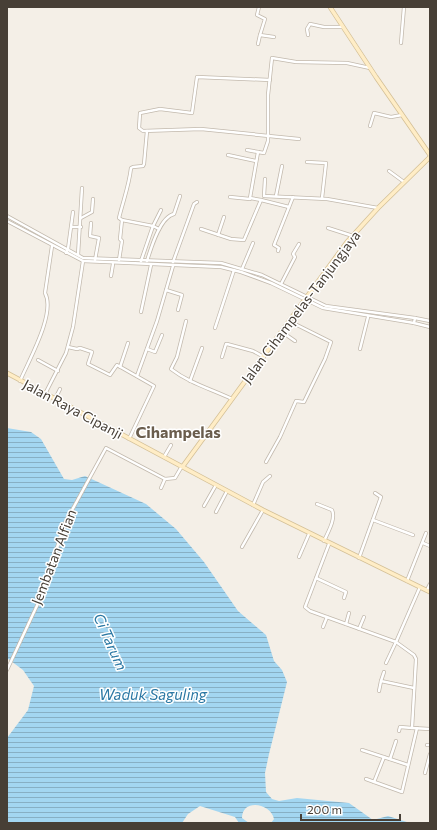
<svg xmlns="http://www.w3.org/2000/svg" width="437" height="830" font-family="Commissioner,sans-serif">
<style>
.water{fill:url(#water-rules)}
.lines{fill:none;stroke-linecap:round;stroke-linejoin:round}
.street-casing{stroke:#c2b9ad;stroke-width:4}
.secondary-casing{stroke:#d4c097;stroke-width:5}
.street{stroke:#fff;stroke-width:2.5}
.secondary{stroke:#ffedc6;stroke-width:3.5}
.labels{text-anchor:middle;stroke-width:3;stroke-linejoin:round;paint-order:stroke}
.street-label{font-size:14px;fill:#473f36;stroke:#fff}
.water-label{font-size:15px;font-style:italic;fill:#2b78a4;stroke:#fff}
.quarter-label{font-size:16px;font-weight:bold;fill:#6a5d4d;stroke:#fff}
</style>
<defs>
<pattern id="water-rules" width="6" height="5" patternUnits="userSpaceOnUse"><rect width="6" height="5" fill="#a3d6f1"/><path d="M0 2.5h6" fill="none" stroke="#87afc4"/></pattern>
</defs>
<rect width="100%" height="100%" fill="#f4efe7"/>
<!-- water -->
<path class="water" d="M 7,428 L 31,432 L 41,439 L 64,479 L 72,480 L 85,476 L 146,504 L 176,529 L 204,562 L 238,611 L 266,635 L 274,661 L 282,670 L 287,682 L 269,754 L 265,773 L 266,792 L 272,799 L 279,801 L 297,798 L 349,803 L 373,820 L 388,816 L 410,823 L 271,823 L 274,819 C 271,803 242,798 242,818 L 249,823 L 239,823 L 235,817 L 200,806 L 188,814 L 182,823 L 7,823 L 7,738 L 28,710 L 34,686 L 23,670 L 7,658 Z"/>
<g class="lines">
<!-- street casing -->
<g class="street-casing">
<g id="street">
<path d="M 259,7 L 257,15 L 265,19 L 260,35 L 274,37"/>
<path d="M 308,35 L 307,29 L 310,24 L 324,27 L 343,27"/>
<path d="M 401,43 L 404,7"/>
<path d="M 258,44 L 260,35"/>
<path d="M 270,80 L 197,77 L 192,113 L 160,109 L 140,113 L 139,128 L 143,131 L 201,129 L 299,139"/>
<path d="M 370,126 L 374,113 L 391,117 L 402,115"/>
<path d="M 247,150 L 258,152"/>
<path d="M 228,155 L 256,161"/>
<path d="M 307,162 L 326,163 L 322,198"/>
<path d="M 389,171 L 404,182"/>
<path d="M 265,179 L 264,196 L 327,199 L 378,208"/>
<path d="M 276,196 L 282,166"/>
<path d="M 230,197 L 250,199"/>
<path d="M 261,200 L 289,207"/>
<path d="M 7,216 L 83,258 L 221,263 L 262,275 L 326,306 L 415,318 L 414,323 L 430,327"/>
<path d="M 81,218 L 92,212 L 93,199"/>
<path d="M 122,220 L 153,226 L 141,261"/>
<path d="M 7,221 L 83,261 L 221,267 L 241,272 L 271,283 L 323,308 L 414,323"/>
<path d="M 91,223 L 90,236 L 99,238 L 95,260"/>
<path d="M 72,227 L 81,227"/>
<path d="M 328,228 L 353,236"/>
<path d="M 159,229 L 153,226 L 161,210"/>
<path d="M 201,229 L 231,239 L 244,240 L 261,200 L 250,198 L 258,152 L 264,153 L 268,141 L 268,95 L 272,58 L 296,62 L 347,63 L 370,68"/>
<path d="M 218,235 L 224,217"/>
<path d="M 278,251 L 279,248 L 274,245 L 293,197"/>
<path d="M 66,253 L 68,249 L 73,212"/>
<path d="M 78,255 L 82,188"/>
<path d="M 119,260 L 122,241 L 120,239 L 122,220 L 119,218 C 123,201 129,186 131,168 L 133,167 L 143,166 L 144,164 L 147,131"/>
<path d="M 147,261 C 151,248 160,217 174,214 L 180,196"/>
<path d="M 173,262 L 194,204 L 197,202"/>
<path d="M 242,269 L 253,243"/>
<path d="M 111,276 L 113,264"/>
<path d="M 281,284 L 295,257 L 293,254 L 299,244"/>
<path d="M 166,290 L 182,295 L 178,310"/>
<path d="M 141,312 L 151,265"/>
<path d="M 415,318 L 430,321"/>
<path d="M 186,321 L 177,357 L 171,369 C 189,383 211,389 232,399"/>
<path d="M 215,328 L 234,270"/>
<path d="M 282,332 L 295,341"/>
<path d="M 68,347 L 77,349 L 80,348 L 92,352 L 88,364 L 110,375 L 117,365 L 154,386 L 129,439"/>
<path d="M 147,349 L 155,352 L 162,335"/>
<path d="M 360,349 L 368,317"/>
<path d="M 222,357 L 226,344 L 227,344 L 253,351 L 264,357"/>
<path d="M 38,360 L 58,371"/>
<path d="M 120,367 L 128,343"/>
<path d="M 137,376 L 157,321 L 173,266"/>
<path d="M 20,381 C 29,360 56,313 45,293 L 52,246"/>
<path d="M 190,381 L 202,348"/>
<path d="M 45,394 L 66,353 L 73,327 L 83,261"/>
<path d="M 55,399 L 60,389"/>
<path d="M 164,457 L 171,445"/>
<path d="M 266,462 L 280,437 L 296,401 L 304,402 L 325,359 L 331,342 L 289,321"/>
<path d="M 161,488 L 165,479"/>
<path d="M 317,504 L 332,510 C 336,519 328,532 324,541"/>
<path d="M 253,505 L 263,482 L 270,476"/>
<path d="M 204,506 L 216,485"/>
<path d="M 216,512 L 227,491"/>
<path d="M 373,520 L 413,535"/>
<path d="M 423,543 L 430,546"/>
<path d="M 329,544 L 305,607 L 310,611 L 396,642 L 386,663"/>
<path d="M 242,547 L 263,510"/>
<path d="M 299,557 L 309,534"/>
<path d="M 359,558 L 381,497 L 375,493"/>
<path d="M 316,578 L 346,592 L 344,598"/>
<path d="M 407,581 L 426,533"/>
<path d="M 420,587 L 396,642 L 414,655 L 416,659 L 412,728 L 430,729"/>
<path d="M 427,590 L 430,584"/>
<path d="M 346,624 L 349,613"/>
<path d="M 323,627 L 327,617"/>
<path d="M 359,629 L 364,617"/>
<path d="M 7,670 L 41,597 L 65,523 L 106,448 L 165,479 L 175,478 L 182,466"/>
<path d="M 384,672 L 381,681 L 414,688"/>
<path d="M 379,691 L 381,681"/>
<path d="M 399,731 L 400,727 L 412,728"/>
<path d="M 427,745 L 430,745"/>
<path d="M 362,750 L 408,765"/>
<path d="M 390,759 L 396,741"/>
<path d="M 425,773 L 430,754"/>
<path d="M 366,779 L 402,792 L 417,728"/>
<path d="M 374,782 L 384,757"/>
</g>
</g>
<!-- secondary casing -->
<g class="secondary-casing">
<g id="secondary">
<path d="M 330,7 L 376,77 L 430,155"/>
<path d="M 7,373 L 263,510 L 430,592"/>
<path d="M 183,466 L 347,242 L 378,208 L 430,157"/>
</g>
</g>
<!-- street -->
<use href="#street" class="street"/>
<!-- secondary -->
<use href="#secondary" class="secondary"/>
</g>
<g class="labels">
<!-- street labels -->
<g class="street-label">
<text transform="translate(301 307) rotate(-53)" y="5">Jalan Cihampelas-Tanjungjaya</text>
<text transform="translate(73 409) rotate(28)" y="5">Jalan Raya Cipanji</text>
<text transform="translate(54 557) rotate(-69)" y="5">Jembatan Alfian</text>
</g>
<!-- water labels -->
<g class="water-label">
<text transform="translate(110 642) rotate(66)" y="5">Ci Tarum</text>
<text x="153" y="700">Waduk Saguling</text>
</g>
<!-- quarter labels -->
<g class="quarter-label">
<text x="178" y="438">Cihampelas</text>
</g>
</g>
<!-- border -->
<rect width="437" height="830" fill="none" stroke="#473f36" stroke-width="16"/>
<!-- scale -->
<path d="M301 814v6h99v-6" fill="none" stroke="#473f36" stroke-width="2"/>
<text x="307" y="814" font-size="12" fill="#473f36" stroke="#ffffff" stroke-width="3" paint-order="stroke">200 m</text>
</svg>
